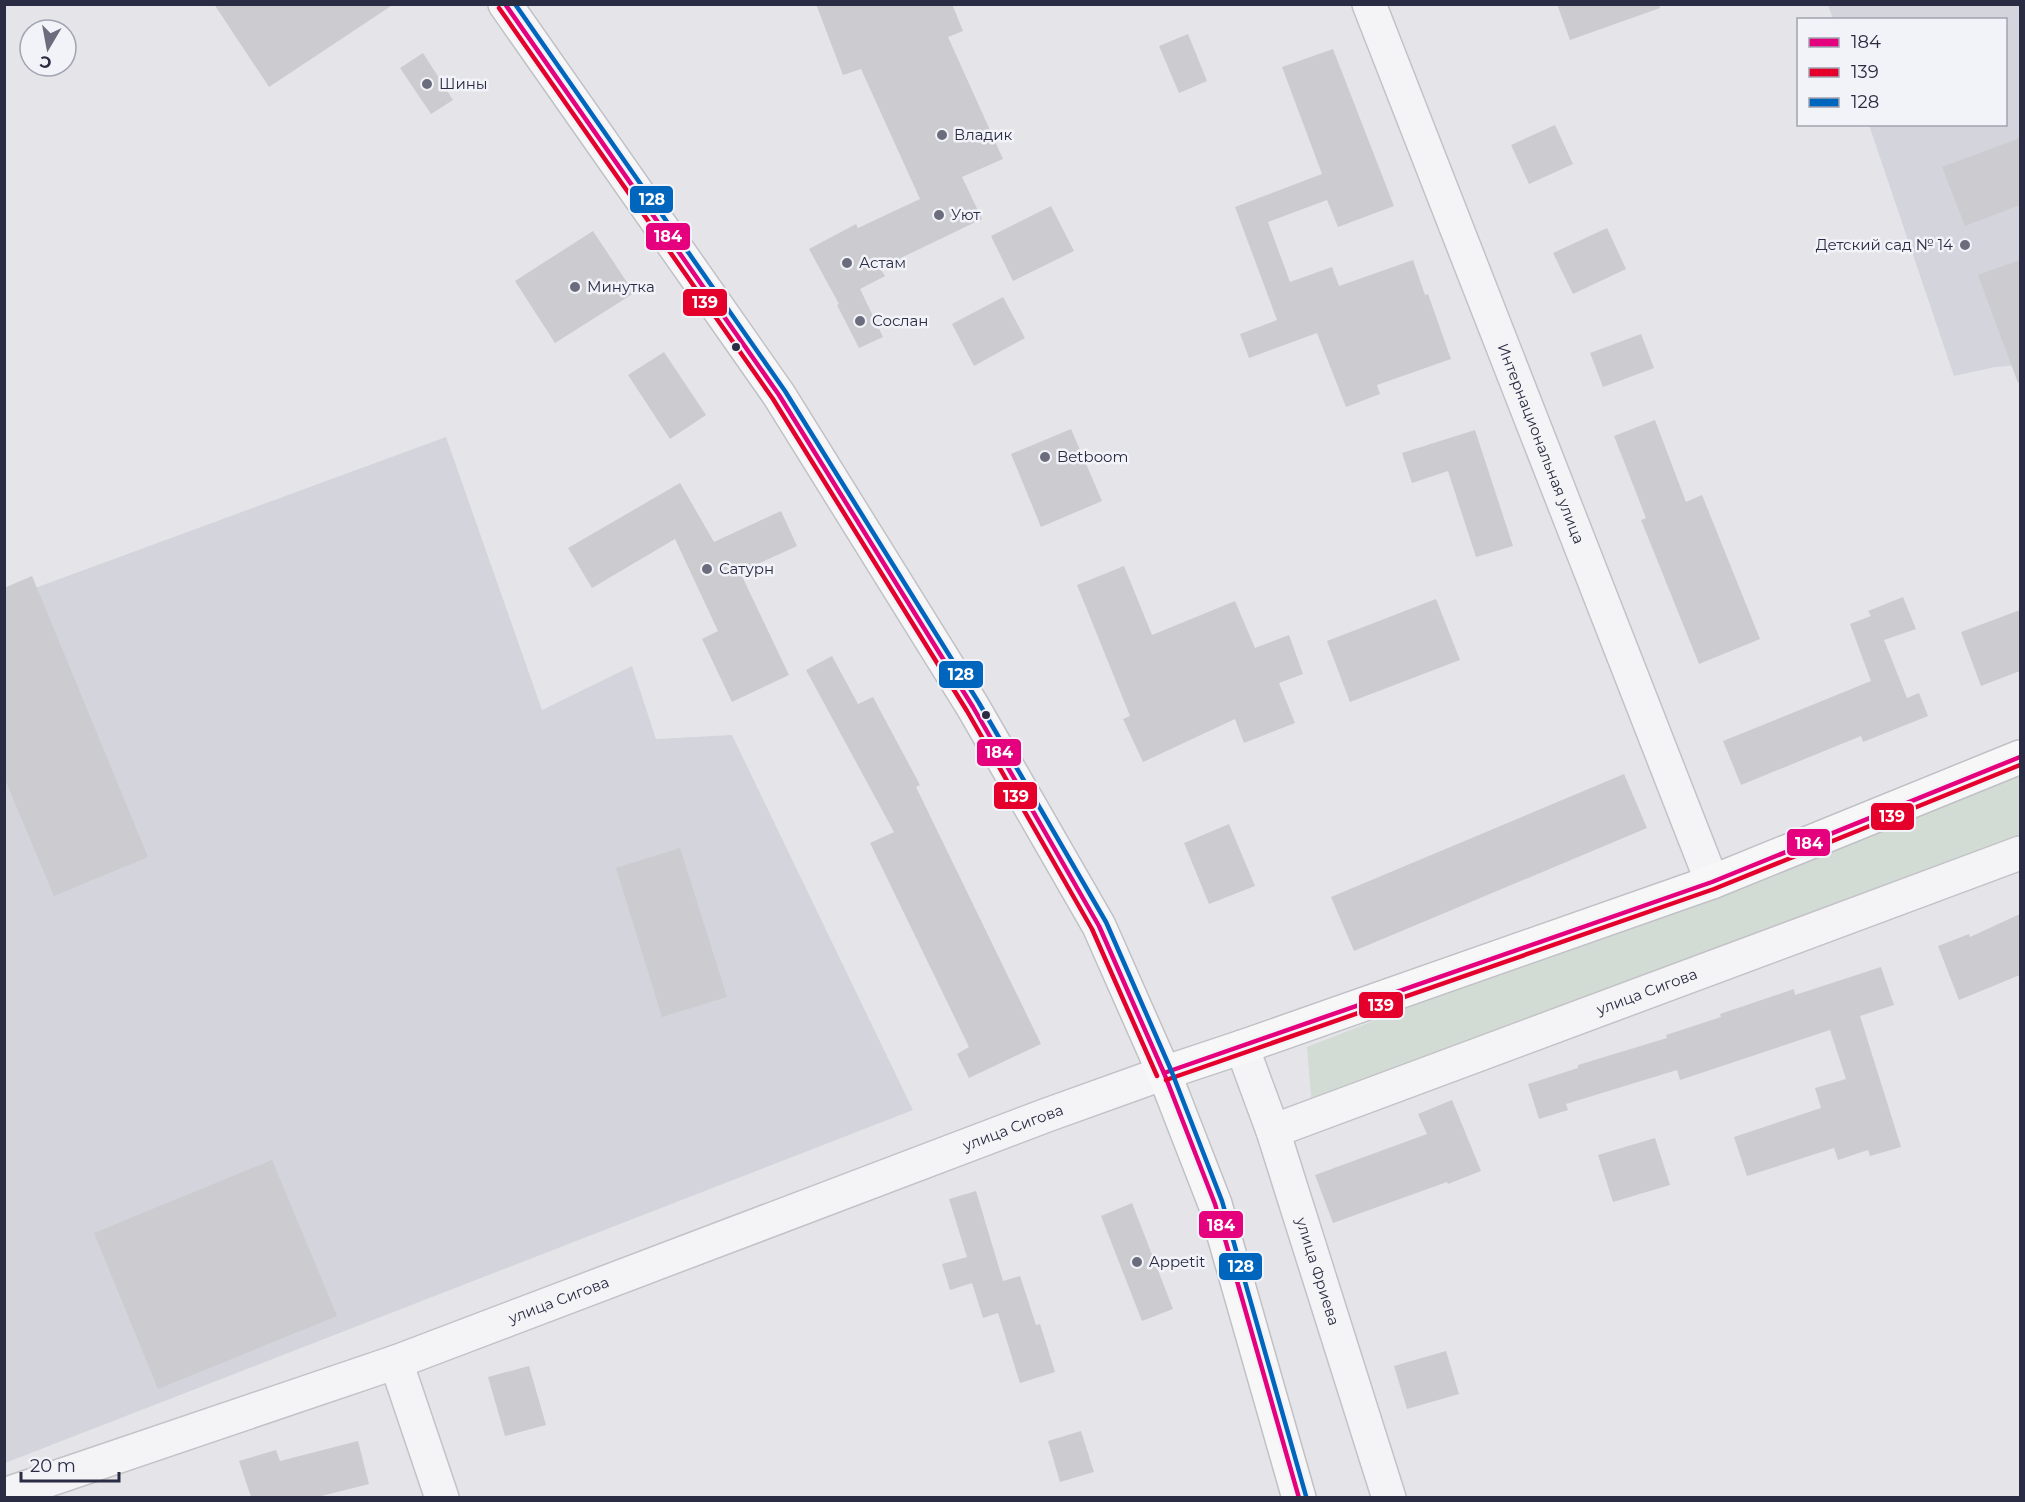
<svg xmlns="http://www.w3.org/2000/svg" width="2025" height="1502" font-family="Montserrat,sans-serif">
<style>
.built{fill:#d3d4dc}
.green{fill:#d2dcd5}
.building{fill:#cbcbd0}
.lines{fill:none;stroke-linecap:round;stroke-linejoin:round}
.minor-casing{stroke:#c3c3c7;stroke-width:36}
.major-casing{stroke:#c0c1c7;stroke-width:36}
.minor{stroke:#f4f4f6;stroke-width:33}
.major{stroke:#f7f7f8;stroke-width:33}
.bus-1-casing{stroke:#f2f3f8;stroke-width:9}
.bus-2-casing{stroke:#f2f3f8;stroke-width:9}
.bus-3-casing{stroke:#f2f3f8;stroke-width:9}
.bus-1{stroke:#e5007d;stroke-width:4.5}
.bus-2{stroke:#e4002b;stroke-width:4.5}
.bus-3{stroke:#0065bd;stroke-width:4.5}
.poi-dot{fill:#6b6d7e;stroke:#f2f3f8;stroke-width:2}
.bus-dot{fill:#2a2c44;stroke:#f2f3f8;stroke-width:2}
.labels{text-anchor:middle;stroke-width:5;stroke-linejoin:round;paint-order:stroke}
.poi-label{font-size:15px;fill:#2a2c44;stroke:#f2f3f8;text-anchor:start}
.street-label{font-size:15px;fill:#2a2c44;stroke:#f2f3f8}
.line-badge{stroke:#f2f3f8;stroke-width:2}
.badge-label{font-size:16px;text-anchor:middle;font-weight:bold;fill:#fff}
</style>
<rect width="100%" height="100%" fill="#e5e5e9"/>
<!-- built -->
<g class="built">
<path d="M 1828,5 L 2020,5 L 2020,365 L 1995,367 L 1954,376 L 1869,125 L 2006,124 L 2006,20 L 1833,19 Z"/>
<path d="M 446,437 L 542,710 L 632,666 L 656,739 L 732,735 L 913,1110 L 5,1463 L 5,599 Z"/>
</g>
<!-- green -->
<path class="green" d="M 2020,768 L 2020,842 L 1312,1107 L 1307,1047 Z"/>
<!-- building -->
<g class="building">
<path d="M 214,4 L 394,4 L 269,87 Z"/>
<path d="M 816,4 L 952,4 L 963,31 L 948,37 L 1003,159 L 962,177 L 982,219 L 880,268 L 885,276 L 860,289 L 883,337 L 859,348 L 837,305 L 839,304 L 809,249 L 856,224 L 858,228 L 920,199 L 861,69 L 843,75 Z"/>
<path d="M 1557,4 L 1659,4 L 1660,8 L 1570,40 Z"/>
<path d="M 1188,34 L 1207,81 L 1179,93 L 1159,46 Z"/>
<path d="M 1333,49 L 1394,206 L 1338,227 L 1327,200 L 1268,222 L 1290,282 L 1332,267 L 1339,286 L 1413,260 L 1425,295 L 1428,294 L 1451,359 L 1377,385 L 1380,394 L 1346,407 L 1317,333 L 1249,358 L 1240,334 L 1277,320 L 1235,207 L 1322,174 L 1282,67 Z"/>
<path d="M 423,53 L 453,100 L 431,114 L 400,68 Z"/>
<path d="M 1555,125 L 1573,164 L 1529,184 L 1511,145 Z"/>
<path d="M 2020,138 L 2020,205 L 1965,226 L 1942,167 Z"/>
<path d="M 1051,206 L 1074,251 L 1013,281 L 991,236 Z"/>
<path d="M 1607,228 L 1626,269 L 1573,294 L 1553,253 Z"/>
<path d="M 593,231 L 634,293 L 555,343 L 515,281 Z"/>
<path d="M 2020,260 L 2020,382 L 2018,383 L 1978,275 Z"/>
<path d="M 1003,297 L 1025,338 L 974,366 L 952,324 Z"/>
<path d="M 1641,334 L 1654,368 L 1603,387 L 1590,353 Z"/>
<path d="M 664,352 L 706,415 L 670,439 L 628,375 Z"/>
<path d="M 1655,420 L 1686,502 L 1702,495 L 1760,639 L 1699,664 L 1641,520 L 1646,518 L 1614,436 Z"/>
<path d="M 1071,429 L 1102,501 L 1041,527 L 1011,454 Z"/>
<path d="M 1475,430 L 1513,546 L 1476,557 L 1448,471 L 1412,483 L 1402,453 Z"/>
<path d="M 680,483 L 714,542 L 781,511 L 797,546 L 740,572 L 789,675 L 732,702 L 702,639 L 718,631 L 675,539 L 592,588 L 568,548 Z"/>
<path d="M 1124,566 L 1152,635 L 1235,601 L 1255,648 L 1289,635 L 1303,674 L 1279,683 L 1295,723 L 1244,743 L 1235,719 L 1143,762 L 1123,719 L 1130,716 L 1077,585 Z"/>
<path d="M 32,576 L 148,857 L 54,896 L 4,777 L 4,588 Z"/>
<path d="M 1903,597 L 1916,629 L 1884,640 L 1907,698 L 1919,693 L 1928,716 L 1863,742 L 1861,736 L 1741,785 L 1723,741 L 1871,681 L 1850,624 L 1871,616 L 1868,611 Z"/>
<path d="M 1436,599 L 1460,660 L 1350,702 L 1327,641 Z"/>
<path d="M 2020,610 L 2020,671 L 1981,686 L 1961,632 Z"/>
<path d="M 832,656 L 858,704 L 873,697 L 920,785 L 916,787 L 1041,1044 L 969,1078 L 957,1054 L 969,1047 L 870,843 L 894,832 L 806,670 Z"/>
<path d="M 1624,774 L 1647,828 L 1354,951 L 1331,897 Z"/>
<path d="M 1229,824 L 1255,886 L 1209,904 L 1184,843 Z"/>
<path d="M 680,848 L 727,997 L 662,1017 L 616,868 Z"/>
<path d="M 2020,914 L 2020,975 L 1959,1000 L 1938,946 L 1969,934 L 1970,937 Z"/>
<path d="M 1881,967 L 1894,1005 L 1860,1016 L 1901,1147 L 1870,1156 L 1868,1150 L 1838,1160 L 1834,1148 L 1747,1176 L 1734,1137 L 1821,1108 L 1815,1088 L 1846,1079 L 1830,1030 L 1680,1080 L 1677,1070 L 1566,1104 L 1568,1110 L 1539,1119 L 1528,1084 L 1578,1068 L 1578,1065 L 1667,1038 L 1666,1035 L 1721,1017 L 1720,1014 L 1794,989 L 1795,995 Z"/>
<path d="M 1452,1100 L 1481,1171 L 1448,1184 L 1447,1182 L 1333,1223 L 1315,1175 L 1427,1134 L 1418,1114 Z"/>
<path d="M 1655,1138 L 1670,1185 L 1613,1202 L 1598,1155 Z"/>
<path d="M 272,1160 L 337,1316 L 158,1389 L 94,1233 Z"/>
<path d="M 976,1191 L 1003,1281 L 1020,1276 L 1036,1325 L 1040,1324 L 1055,1372 L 1020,1383 L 998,1313 L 983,1318 L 972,1283 L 950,1290 L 942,1264 L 967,1257 L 949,1199 Z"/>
<path d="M 1132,1203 L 1173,1309 L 1142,1321 L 1101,1216 Z"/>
<path d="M 1446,1351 L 1459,1394 L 1407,1409 L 1394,1366 Z"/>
<path d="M 529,1366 L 546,1425 L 505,1436 L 488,1377 Z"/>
<path d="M 1081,1431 L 1094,1472 L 1060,1482 L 1048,1441 Z"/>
<path d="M 358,1441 L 369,1484 L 317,1497 L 251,1497 L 239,1461 L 276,1450 L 280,1461 Z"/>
</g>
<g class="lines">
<!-- minor casing -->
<g class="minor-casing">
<g id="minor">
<path id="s1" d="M 1369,4 L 1712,882"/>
<path id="s2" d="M 1242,1047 L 1273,1131 L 1389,1498"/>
<path id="s3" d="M 1273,1131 L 2020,853"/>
<path d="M 396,1362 L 442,1498"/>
<path id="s4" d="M 4,1495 L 396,1362 L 1047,1115 L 1164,1073"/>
</g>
</g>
<!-- major casing -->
<g class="major-casing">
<g id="major">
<path d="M 505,4 L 779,395 L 973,707 L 1099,926 L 1164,1073 L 1215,1204 L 1299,1498"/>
<path d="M 1164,1073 L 1242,1047 L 1712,882 L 2020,757"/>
</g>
</g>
<!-- minor -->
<use href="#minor" class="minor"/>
<!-- major -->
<use href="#major" class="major"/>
<!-- bus-1 casing -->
<g class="bus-1-casing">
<g id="bus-1">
<path d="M 505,4 L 779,395 L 973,707 L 1099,926 L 1164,1073 L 1215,1204 L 1299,1498"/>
<path d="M 1164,1073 L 1712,882 L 2020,757"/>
</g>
</g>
<!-- bus-2 casing -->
<g class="bus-2-casing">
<g id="bus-2">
<path d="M 499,8 L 773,399 L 967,711 L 1092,929 L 1157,1076"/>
<path d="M 1166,1080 L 1714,889 L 2020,765"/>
</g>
</g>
<!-- bus-3 casing -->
<g class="bus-3-casing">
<path id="bus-3" d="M 515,4 L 785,391 L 979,703 L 1106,922 L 1171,1070 L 1222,1201 L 1306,1496"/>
</g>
<!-- bus-1 -->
<use href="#bus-1" class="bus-1"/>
<!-- bus-2 -->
<use href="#bus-2" class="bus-2"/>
<!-- bus-3 -->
<use href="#bus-3" class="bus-3"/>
</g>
<!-- markers -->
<g class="poi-dot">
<circle cx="427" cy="84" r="6"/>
<circle cx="942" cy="135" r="6"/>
<circle cx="939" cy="215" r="6"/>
<circle cx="1965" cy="245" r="6"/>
<circle cx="847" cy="263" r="6"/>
<circle cx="575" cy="287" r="6"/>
<circle cx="860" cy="321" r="6"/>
<circle cx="1045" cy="457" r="6"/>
<circle cx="707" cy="569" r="6"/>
<circle cx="1137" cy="1262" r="6"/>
</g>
<g class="bus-dot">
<circle cx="736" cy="347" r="5"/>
<circle cx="986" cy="715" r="5"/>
</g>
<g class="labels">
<!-- poi labels -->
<g class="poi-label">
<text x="439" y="89">Шины</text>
<text x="954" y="140">Владик</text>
<text x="951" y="220">Уют</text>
<text x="1953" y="250" text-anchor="end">Детский сад № 14</text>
<text x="859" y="268">Астам</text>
<text x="587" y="292">Минутка</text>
<text x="872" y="326">Сослан</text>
<text x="1057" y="462">Betboom</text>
<text x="719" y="574">Сатурн</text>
<text x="1149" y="1267">Appetit</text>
</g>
<!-- street labels -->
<g class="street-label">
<text dy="5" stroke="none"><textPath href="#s1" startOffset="472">Интернациональная улица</textPath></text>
<text dy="5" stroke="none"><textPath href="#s3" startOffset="399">улица Сигова</textPath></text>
<text dy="5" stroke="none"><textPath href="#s4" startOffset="1074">улица Сигова</textPath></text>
<text dy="5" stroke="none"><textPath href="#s2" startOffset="237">улица Фриева</textPath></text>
<text dy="5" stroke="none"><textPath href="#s4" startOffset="588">улица Сигова</textPath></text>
</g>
</g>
<g class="line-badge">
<rect x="629" y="185" width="45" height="29" rx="6" fill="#0065bd"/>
<rect x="645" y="222" width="46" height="29" rx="6" fill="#e5007d"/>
<rect x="682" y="288" width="46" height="29" rx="6" fill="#e4002b"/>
<rect x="938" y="660" width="46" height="29" rx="6" fill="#0065bd"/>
<rect x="976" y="738" width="46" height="29" rx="6" fill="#e5007d"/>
<rect x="993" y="781" width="45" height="29" rx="6" fill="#e4002b"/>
<rect x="1870" y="802" width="45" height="29" rx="6" fill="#e4002b"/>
<rect x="1786" y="828" width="45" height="29" rx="6" fill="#e5007d"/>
<rect x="1358" y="991" width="46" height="28" rx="6" fill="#e4002b"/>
<rect x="1198" y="1210" width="46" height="29" rx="6" fill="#e5007d"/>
<rect x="1218" y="1252" width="45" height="29" rx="6" fill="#0065bd"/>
</g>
<g class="badge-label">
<text x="652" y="205">128</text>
<text x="668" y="242">184</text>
<text x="705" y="308">139</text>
<text x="961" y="680">128</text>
<text x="999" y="758">184</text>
<text x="1016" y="802">139</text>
<text x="1892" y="822">139</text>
<text x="1809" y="849">184</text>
<text x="1381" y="1011">139</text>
<text x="1221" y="1231">184</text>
<text x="1241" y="1272">128</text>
</g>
<!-- border -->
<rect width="2025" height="1502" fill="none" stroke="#2a2c44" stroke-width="12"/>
<!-- legend -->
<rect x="1797" y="18" width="210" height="108" fill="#f2f3f8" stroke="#a2a3b0" stroke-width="1.5"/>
<rect x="1809" y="38" width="30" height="9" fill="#e5007d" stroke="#a2a3b0" stroke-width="1.5"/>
<text x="1851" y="48" font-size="18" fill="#2a2c44">184</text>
<rect x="1809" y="68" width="30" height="9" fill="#e4002b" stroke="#a2a3b0" stroke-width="1.5"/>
<text x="1851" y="78" font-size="18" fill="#2a2c44">139</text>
<rect x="1809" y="98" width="30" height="9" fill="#0065bd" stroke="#a2a3b0" stroke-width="1.5"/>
<text x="1851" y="108" font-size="18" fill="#2a2c44">128</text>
<!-- north arrow -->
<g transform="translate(48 48) rotate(190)"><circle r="28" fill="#f2f3f8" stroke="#a2a3b0" stroke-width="1.5"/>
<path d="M0-4.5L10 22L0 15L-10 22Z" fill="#6b6d7e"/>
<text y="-9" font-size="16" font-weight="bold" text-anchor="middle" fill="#2a2c44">С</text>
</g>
<!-- scale -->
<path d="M21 1472v9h98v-9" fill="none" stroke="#2a2c44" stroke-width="3"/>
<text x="30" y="1472" font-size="18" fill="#2a2c44" stroke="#f2f3f8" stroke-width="4.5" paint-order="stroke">20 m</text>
</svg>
